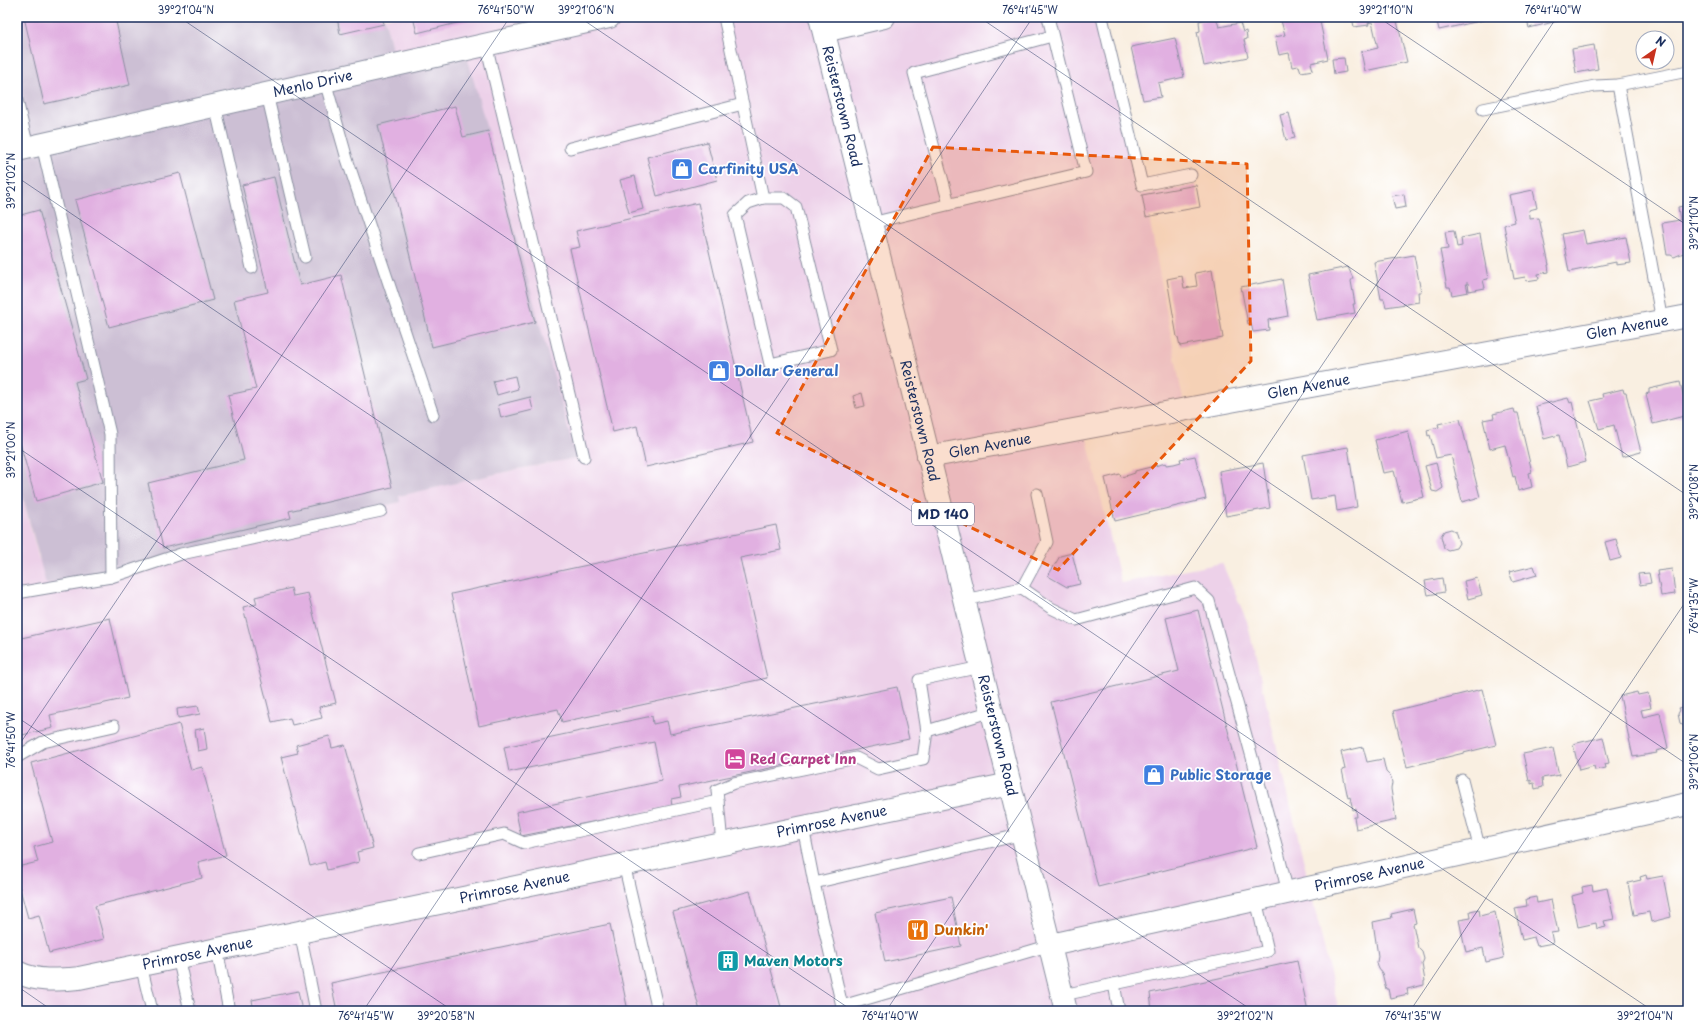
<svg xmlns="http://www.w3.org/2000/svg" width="1705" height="1028" font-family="'Playpen Sans',sans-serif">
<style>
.built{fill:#edd1e9}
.industrial{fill:#ccbfd4}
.building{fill:#e1b0e1}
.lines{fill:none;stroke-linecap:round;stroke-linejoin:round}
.lane-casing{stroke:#8a8fa0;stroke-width:13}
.street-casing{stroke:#8a8fa0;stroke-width:24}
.primary-casing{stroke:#8a8fa0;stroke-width:24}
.lane{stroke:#fff;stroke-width:11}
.street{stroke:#fff;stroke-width:22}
.primary{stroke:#fff;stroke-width:22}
.marked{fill:#e8590c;fill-opacity:0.2;stroke:#e8590c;stroke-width:3;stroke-dasharray:8 5;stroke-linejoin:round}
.ticks{fill:none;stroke:#1b2f5e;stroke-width:1;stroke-opacity:0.45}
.labels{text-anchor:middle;stroke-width:3.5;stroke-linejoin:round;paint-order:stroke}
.shield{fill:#fff;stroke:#5f6d8e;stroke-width:1}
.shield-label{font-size:13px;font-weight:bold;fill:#1b2f5e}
.street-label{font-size:14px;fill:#1b2f5e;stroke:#fff}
.shop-label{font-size:14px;font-weight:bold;fill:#366cbe;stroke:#fff;text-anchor:start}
.hotel-label{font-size:14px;font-weight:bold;fill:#b23c85;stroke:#fff;text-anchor:start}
.food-label{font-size:14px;font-weight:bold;fill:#c56008;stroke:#fff;text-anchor:start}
.culture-label{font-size:14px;font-weight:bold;fill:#0d838f;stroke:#fff;text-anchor:start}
.neatline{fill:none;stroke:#1b2f5e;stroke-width:1.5}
.ticks-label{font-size:10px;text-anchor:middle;fill:#1b2f5e}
</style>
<rect width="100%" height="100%" fill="#fff"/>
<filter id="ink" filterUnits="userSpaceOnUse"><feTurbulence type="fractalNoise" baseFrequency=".025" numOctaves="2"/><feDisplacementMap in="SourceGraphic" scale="8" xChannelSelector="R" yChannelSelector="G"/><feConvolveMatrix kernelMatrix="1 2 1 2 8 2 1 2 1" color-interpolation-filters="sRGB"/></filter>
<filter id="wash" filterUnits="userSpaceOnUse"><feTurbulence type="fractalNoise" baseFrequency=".012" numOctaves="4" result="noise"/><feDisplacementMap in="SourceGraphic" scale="16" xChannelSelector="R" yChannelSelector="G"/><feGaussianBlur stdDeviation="0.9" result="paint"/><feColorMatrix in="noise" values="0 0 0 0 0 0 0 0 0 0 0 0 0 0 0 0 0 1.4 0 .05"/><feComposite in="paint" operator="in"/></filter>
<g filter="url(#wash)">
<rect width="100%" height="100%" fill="#f9efe1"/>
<!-- built -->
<path class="built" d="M 384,17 L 1102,17 L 1144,190 L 1185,411 L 1085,430 L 1121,583 L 1222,563 L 1247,621 L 1339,1011 L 17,1011 L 17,475 L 39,560 L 147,562 L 399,502 L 398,496 L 518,469 L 576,458 L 397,68 Z"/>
<!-- industrial -->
<path class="industrial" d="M 17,17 L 384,17 L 397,68 L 466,52 L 576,458 L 518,469 L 399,496 L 400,502 L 147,562 L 46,584 L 17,475 Z"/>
<g id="blocks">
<!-- building -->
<g class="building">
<path d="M 24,17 L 115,17 L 130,85 L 44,104 Z"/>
<path d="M 337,17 L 382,17 L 384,24 L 340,34 Z"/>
<path d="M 413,17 L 469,17 L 469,20 L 417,33 Z"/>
<path d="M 1216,17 L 1219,27 L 1240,23 L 1243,32 L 1246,31 L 1247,39 L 1244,40 L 1248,57 L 1204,66 L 1197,32 L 1200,31 L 1199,21 Z"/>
<path d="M 1280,17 L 1319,17 L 1328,59 L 1311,63 L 1313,70 L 1301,72 L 1299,66 L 1292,67 L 1289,53 L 1279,55 L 1275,37 L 1285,35 Z"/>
<path d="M 1352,17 L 1396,17 L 1407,62 L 1365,71 L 1361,52 L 1378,48 L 1372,22 L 1368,23 L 1369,25 L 1354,27 Z"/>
<path d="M 1436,17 L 1493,17 L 1493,18 L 1439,30 Z"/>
<path d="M 1526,17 L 1565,17 L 1566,19 L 1529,28 Z"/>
<path d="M 1175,38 L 1184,77 L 1158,83 L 1161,97 L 1143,100 L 1131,47 Z"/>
<path d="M 1594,45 L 1598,69 L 1576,73 L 1572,49 Z"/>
<path d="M 1344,58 L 1346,72 L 1334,74 L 1332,59 Z"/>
<path d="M 455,106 L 463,137 L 488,131 L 535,322 L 432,347 L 378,125 Z"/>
<path d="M 1289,113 L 1295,138 L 1286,140 L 1280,115 Z"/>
<path d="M 707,142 L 717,180 L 657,196 L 647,157 Z"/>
<path d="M 180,173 L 213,300 L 109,327 L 75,200 Z"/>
<path d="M 635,176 L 643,209 L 629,213 L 620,180 Z"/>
<path d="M 274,177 L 300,285 L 341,275 L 392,487 L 289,511 L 291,518 L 163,548 L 148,483 L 244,460 L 228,395 L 256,389 L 234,300 L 268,292 L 242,185 Z"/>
<path d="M 1196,185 L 1200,207 L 1146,217 L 1142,195 Z"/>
<path d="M 1533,190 L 1537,208 L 1529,210 L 1530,216 L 1530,219 L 1539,218 L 1549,265 L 1548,265 L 1549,272 L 1538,274 L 1539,279 L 1526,281 L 1525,277 L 1514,279 L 1504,225 L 1515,222 L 1509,195 Z"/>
<path d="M 1404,194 L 1406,207 L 1395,209 L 1392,196 Z"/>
<path d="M 698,203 L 753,442 L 646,467 L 637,426 L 613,432 L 570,249 L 580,247 L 576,231 Z"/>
<path d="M 1688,205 L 1688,254 L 1686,254 L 1686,252 L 1674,257 L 1671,255 L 1667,255 L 1662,223 L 1680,220 L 1678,207 Z"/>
<path d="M 39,210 L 86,379 L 75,382 L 103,482 L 36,501 L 17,432 L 17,216 Z"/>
<path d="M 1583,230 L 1586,244 L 1626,237 L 1631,263 L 1616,265 L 1616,262 L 1569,272 L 1562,234 Z"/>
<path d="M 1454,231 L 1457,247 L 1462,246 L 1461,238 L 1480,234 L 1488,279 L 1483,280 L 1485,288 L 1469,291 L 1468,283 L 1466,283 L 1468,292 L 1452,295 L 1450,287 L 1447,287 L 1440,250 L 1448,249 L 1445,232 Z"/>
<path d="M 1414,255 L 1421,292 L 1418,292 L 1419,302 L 1386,307 L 1384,299 L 1381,299 L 1374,262 Z"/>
<path d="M 1348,267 L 1353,278 L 1351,281 L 1355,304 L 1353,304 L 1355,313 L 1317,320 L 1308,275 Z"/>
<path d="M 1212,270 L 1223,338 L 1180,346 L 1178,337 L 1177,337 L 1167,279 L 1182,276 L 1184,288 L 1191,287 L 1197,286 L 1195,273 Z"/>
<path d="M 1282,279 L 1288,316 L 1268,320 L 1269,330 L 1253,332 L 1251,323 L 1248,324 L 1241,287 Z"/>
<path d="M 515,376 L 518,389 L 497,395 L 493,381 Z"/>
<path d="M 1680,382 L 1688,415 L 1653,424 L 1646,394 L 1649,393 L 1649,389 Z"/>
<path d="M 1623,389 L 1624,393 L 1626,393 L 1641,452 L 1622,457 L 1614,425 L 1599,429 L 1590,401 L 1603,398 L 1602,394 Z"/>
<path d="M 862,393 L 865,406 L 856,408 L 853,396 Z"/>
<path d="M 530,397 L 533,410 L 501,418 L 498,405 Z"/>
<path d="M 1568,398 L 1570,403 L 1572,402 L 1586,462 L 1567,467 L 1559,435 L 1544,439 L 1539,416 L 1538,416 L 1536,406 Z"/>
<path d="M 1514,409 L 1515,413 L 1518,413 L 1532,472 L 1529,473 L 1532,487 L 1518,491 L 1515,476 L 1513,477 L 1505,445 L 1490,449 L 1483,420 L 1494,418 L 1493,414 Z"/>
<path d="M 1460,419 L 1480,497 L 1462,502 L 1451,455 L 1436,458 L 1430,435 L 1428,436 L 1427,430 L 1439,427 L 1438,424 Z"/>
<path d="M 1408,431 L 1424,497 L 1402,502 L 1394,471 L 1383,473 L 1375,440 Z"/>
<path d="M 1348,447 L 1357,507 L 1337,511 L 1335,496 L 1311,500 L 1303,455 Z"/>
<path d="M 1195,456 L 1206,499 L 1115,521 L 1105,478 L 1120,474 L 1121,477 L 1129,475 L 1135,473 L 1135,471 L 1166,463 L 1166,465 L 1174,464 L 1181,462 L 1180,459 Z"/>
<path d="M 1263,463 L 1270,508 L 1226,516 L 1219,471 Z"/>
<path d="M 1436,463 L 1443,488 L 1437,492 L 1432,491 L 1425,466 Z"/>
<path d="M 776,525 L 781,550 L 740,558 L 767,678 L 562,722 L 558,709 L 479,726 L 451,594 Z"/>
<path d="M 1451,529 L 1455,531 L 1459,543 L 1456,548 L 1448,550 L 1444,548 L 1441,536 L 1444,531 Z"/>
<path d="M 1616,539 L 1621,558 L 1610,561 L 1605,542 Z"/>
<path d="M 1072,553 L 1080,584 L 1067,587 L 1048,576 L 1060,556 Z"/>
<path d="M 1534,566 L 1537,575 L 1513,582 L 1509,572 Z"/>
<path d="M 1672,569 L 1675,594 L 1661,596 L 1657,571 Z"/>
<path d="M 1649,573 L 1651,583 L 1640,585 L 1638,574 Z"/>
<path d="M 1442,578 L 1444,592 L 1428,595 L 1425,581 Z"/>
<path d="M 1477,578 L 1482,595 L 1468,599 L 1464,581 Z"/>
<path d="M 291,588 L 293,596 L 308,593 L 336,703 L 319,707 L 322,718 L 292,725 L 290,718 L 272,722 L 243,607 L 257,604 L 255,597 Z"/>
<path d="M 1198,610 L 1257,847 L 1098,887 L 1051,702 L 1179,671 L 1166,618 Z"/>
<path d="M 110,618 L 128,698 L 50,715 L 53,728 L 22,735 L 19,722 L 17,722 L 17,639 Z"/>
<path d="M 897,687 L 909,739 L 679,787 L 681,797 L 671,799 L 672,806 L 521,836 L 516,812 L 662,781 L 654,742 L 509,772 L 504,747 L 652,716 L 653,724 L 667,721 L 670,734 Z"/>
<path d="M 1482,689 L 1496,745 L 1407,767 L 1393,711 Z"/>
<path d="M 1637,692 L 1638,695 L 1648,693 L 1651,708 L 1641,710 L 1643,717 L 1660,713 L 1668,748 L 1656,751 L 1657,753 L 1633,757 L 1620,696 Z"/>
<path d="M 198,706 L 200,714 L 178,718 L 177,709 Z"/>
<path d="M 1688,706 L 1688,735 L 1687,735 L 1686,728 L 1680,723 L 1678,714 L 1680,710 L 1679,708 Z"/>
<path d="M 179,724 L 191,770 L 202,767 L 226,855 L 198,862 L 202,878 L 95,906 L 104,939 L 49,953 L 39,915 L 28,918 L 17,878 L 17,867 L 38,862 L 34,847 L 52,842 L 31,763 Z"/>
<path d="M 204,728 L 207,749 L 198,751 L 195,730 Z"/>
<path d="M 329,736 L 332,748 L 345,745 L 373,848 L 357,852 L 359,862 L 327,870 L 325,862 L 310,866 L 281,757 L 298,753 L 296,745 Z"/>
<path d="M 1603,737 L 1609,763 L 1605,764 L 1606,768 L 1595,770 L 1594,766 L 1579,770 L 1573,744 Z"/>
<path d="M 1363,747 L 1367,762 L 1383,759 L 1386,772 L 1391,777 L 1392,783 L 1391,789 L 1396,820 L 1356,829 L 1354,817 L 1357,817 L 1356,809 L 1353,810 L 1350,797 L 1348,798 L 1342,770 L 1345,769 L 1341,752 Z"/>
<path d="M 1553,748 L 1559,775 L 1542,778 L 1543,787 L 1535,789 L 1534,783 L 1531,784 L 1531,780 L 1529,781 L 1523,754 Z"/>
<path d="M 1646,875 L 1647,879 L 1663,876 L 1671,917 L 1651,922 L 1649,912 L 1634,915 L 1628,883 L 1641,880 L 1640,877 Z"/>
<path d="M 1592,885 L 1593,891 L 1607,888 L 1614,919 L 1604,921 L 1606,927 L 1597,929 L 1596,923 L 1578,927 L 1572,896 L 1583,893 L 1582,887 Z"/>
<path d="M 750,891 L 782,1011 L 700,1011 L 673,912 Z"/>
<path d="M 951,897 L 961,946 L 885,962 L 875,913 Z"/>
<path d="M 1536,897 L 1537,903 L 1551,900 L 1558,932 L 1551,933 L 1553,943 L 1537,946 L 1534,937 L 1522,940 L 1515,908 L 1527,906 L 1526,899 Z"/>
<path d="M 1413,909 L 1416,923 L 1413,924 L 1418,948 L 1422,952 L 1424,959 L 1422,964 L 1425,981 L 1424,981 L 1424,985 L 1407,989 L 1408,994 L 1390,998 L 1388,989 L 1386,989 L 1382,973 L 1379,969 L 1377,962 L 1378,956 L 1373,922 L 1392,918 L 1391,914 Z"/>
<path d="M 1479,909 L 1480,916 L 1495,912 L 1504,958 L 1486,962 L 1483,948 L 1466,952 L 1459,920 L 1471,918 L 1470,911 Z"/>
<path d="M 610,924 L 628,1011 L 337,1011 L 331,983 Z"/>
<path d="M 1297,961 L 1308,1011 L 1152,1011 L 1150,993 Z"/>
<path d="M 298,991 L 302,1011 L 254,1011 L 252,1000 Z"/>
</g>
</g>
</g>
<g filter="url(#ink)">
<use href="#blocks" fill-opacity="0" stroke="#8a8fa0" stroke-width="1"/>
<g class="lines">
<!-- lane casing -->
<g class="lane-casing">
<g id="lane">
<path d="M 724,17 L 763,198"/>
<path d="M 1102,17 L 1142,185 L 1191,175"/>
<path d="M 486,44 L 584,457"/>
<path d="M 325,81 L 347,159 L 433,415"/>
<path d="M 267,94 L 305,257"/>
<path d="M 17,100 L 28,148"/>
<path d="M 215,105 L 252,268"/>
<path d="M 1483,109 L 1595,86 L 1618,85"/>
<path d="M 42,145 L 110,434 L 111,577"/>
<path d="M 570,148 L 743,104"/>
<path d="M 763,198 L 784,198 L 796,207 L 831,350 L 770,364 L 735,215 L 748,203 Z"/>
<path d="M 949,204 L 914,73 L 1052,36"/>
<path d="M 871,223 L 1086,172 L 1048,17"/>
<path d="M 1662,321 L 1618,85 L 1688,71"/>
<path d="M 1022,588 L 1047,542 L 1037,494"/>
<path d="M 17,593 L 111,577 L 181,554 L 381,511"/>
<path d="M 964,600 L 1022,588 L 1051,608 L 1076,620 L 1195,588 L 1209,601 L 1278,852 L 1288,893"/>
<path d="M 927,731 L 919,680 L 981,667"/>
<path d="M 17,757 L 43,742 L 114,726"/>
<path d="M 1462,780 L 1480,850"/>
<path d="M 803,827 L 814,883 L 842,1006 L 1051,945"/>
<path d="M 722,844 L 717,790 L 734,783 L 856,758 L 878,769 L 923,759 L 927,731 L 992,711"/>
<path d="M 419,853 L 504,834 L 524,843 L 718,801"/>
<path d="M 624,864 L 658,1011"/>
<path d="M 814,883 L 1023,834"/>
<path d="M 300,932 L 316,1011"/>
<path d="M 217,949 L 229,1011"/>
<path d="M 178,957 L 190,1011"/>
<path d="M 141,965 L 152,1011"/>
<path d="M 1114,984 L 1119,1011"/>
<path d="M 1063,995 L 1268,951 L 1256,900"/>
</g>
</g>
<!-- street casing -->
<g class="street-casing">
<g id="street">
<path d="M 824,31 L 884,17"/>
<path id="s1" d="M 17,150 L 609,17"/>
<path id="s2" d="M 928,457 L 1688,316"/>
<path id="s3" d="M 1051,945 L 1688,804"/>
<path id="s4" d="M 17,972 C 37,982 57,980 79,978 L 1010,784"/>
</g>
</g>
<!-- primary casing -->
<g class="primary-casing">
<g id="primary">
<path id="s5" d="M 820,17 L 1066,1011"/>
</g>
</g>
<!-- lane -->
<use href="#lane" class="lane"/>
<!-- street -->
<use href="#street" class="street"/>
<!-- primary -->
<use href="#primary" class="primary"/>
</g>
</g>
<!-- marked area -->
<path class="marked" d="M 933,147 L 1247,164 L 1251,361 L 1058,570 L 777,433 Z"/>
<!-- ticks -->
<path class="ticks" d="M 179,17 L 1653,1011M 579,17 L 1688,765M 979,17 L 1688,496M 1378,17 L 1688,226M 17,177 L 1253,1011M 17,447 L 853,1011M 17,717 L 453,1011M 17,748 L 510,17M 17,986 L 53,1011M 363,1011 L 1033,17M 886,1011 L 1557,17M 1410,1011 L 1688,598"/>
<!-- icons -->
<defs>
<g id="shop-square" transform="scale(1.15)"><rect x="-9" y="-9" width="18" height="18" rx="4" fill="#3f7fe0" stroke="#fff"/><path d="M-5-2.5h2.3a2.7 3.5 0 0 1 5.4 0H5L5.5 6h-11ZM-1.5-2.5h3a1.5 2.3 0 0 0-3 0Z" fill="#fff"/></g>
<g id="hotel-square" transform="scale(1.15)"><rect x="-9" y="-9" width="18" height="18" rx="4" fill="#d1479c" stroke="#fff"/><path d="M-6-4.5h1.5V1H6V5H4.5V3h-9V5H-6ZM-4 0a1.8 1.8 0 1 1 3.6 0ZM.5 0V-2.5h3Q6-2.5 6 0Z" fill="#fff"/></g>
<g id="restaurant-square" transform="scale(1.15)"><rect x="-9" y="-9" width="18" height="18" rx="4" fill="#e8710a" stroke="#fff"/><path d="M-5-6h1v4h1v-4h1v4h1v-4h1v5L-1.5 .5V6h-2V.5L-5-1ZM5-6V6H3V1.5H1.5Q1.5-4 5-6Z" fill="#fff"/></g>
<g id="building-square" transform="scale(1.15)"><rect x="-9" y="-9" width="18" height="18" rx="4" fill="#0f9aa8" stroke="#fff"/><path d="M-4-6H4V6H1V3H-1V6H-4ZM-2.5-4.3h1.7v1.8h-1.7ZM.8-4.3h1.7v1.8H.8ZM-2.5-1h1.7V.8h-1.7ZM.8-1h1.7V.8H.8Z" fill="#fff"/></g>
</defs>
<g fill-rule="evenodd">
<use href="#shop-square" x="682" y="169"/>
<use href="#shop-square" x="719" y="371"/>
<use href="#hotel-square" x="735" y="759"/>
<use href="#shop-square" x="1154" y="775"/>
<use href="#restaurant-square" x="918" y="930"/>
<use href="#building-square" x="728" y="961"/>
</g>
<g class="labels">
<!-- shield labels -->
<rect class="shield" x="912" y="503" width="62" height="22" rx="3"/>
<g class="shield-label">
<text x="943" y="519">MD 140</text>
</g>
<!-- street labels -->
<g class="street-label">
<text dy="5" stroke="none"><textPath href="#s1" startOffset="303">Menlo Drive</textPath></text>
<text dy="5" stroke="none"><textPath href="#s5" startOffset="92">Reisterstown Road</textPath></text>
<text dy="5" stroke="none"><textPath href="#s2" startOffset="711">Glen Avenue</textPath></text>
<text dy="5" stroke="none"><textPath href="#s2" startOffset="387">Glen Avenue</textPath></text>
<text dy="5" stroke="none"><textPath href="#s5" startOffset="416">Reisterstown Road</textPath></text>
<text dy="5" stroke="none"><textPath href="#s2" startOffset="63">Glen Avenue</textPath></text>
<text dy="5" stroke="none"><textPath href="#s5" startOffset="740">Reisterstown Road</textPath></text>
<text dy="5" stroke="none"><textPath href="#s4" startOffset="832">Primrose Avenue</textPath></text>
<text dy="5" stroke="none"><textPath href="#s3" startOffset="326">Primrose Avenue</textPath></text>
<text dy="5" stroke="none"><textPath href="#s4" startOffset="508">Primrose Avenue</textPath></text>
<text dy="5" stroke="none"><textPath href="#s4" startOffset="184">Primrose Avenue</textPath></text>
</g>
<!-- shop labels -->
<g class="shop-label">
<text x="698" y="174">Carfinity USA</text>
<text x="734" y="376">Dollar General</text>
<text x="1170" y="780">Public Storage</text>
</g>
<!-- hotel labels -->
<g class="hotel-label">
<text x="750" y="764">Red Carpet Inn</text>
</g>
<!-- food labels -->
<g class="food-label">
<text x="934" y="935">Dunkin'</text>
</g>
<!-- culture labels -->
<g class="culture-label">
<text x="744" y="966">Maven Motors</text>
</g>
</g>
<!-- margin -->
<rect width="1705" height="1028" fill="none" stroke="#fff" stroke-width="44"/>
<!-- north arrow -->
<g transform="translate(1655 50) rotate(34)"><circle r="19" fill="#ffffff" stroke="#a4acbf"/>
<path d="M0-3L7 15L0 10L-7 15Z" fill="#c8321e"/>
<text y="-6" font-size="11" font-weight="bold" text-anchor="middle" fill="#1b2f5e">N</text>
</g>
<rect x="22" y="22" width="1661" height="984" class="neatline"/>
<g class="ticks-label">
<text x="186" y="14">39°21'04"N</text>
<text x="506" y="14">76°41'50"W</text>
<text x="586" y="14">39°21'06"N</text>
<text x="1030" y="14">76°41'45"W</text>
<text x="1386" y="14">39°21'10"N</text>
<text x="1553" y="14">76°41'40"W</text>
<text transform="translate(11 181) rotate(-90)" y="4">39°21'02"N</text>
<text transform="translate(1694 223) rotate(-90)" y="4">39°21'10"N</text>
<text transform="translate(11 450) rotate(-90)" y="4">39°21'00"N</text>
<text transform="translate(1694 492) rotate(-90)" y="4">39°21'08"N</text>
<text transform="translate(1694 606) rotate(-90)" y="4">76°41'35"W</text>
<text transform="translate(11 740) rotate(-90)" y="4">76°41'50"W</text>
<text transform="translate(1694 762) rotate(-90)" y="4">39°21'06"N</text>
<text x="366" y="1020">76°41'45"W</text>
<text x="446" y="1020">39°20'58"N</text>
<text x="890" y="1020">76°41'40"W</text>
<text x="1245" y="1020">39°21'02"N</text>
<text x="1413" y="1020">76°41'35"W</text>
<text x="1645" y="1020">39°21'04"N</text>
</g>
</svg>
